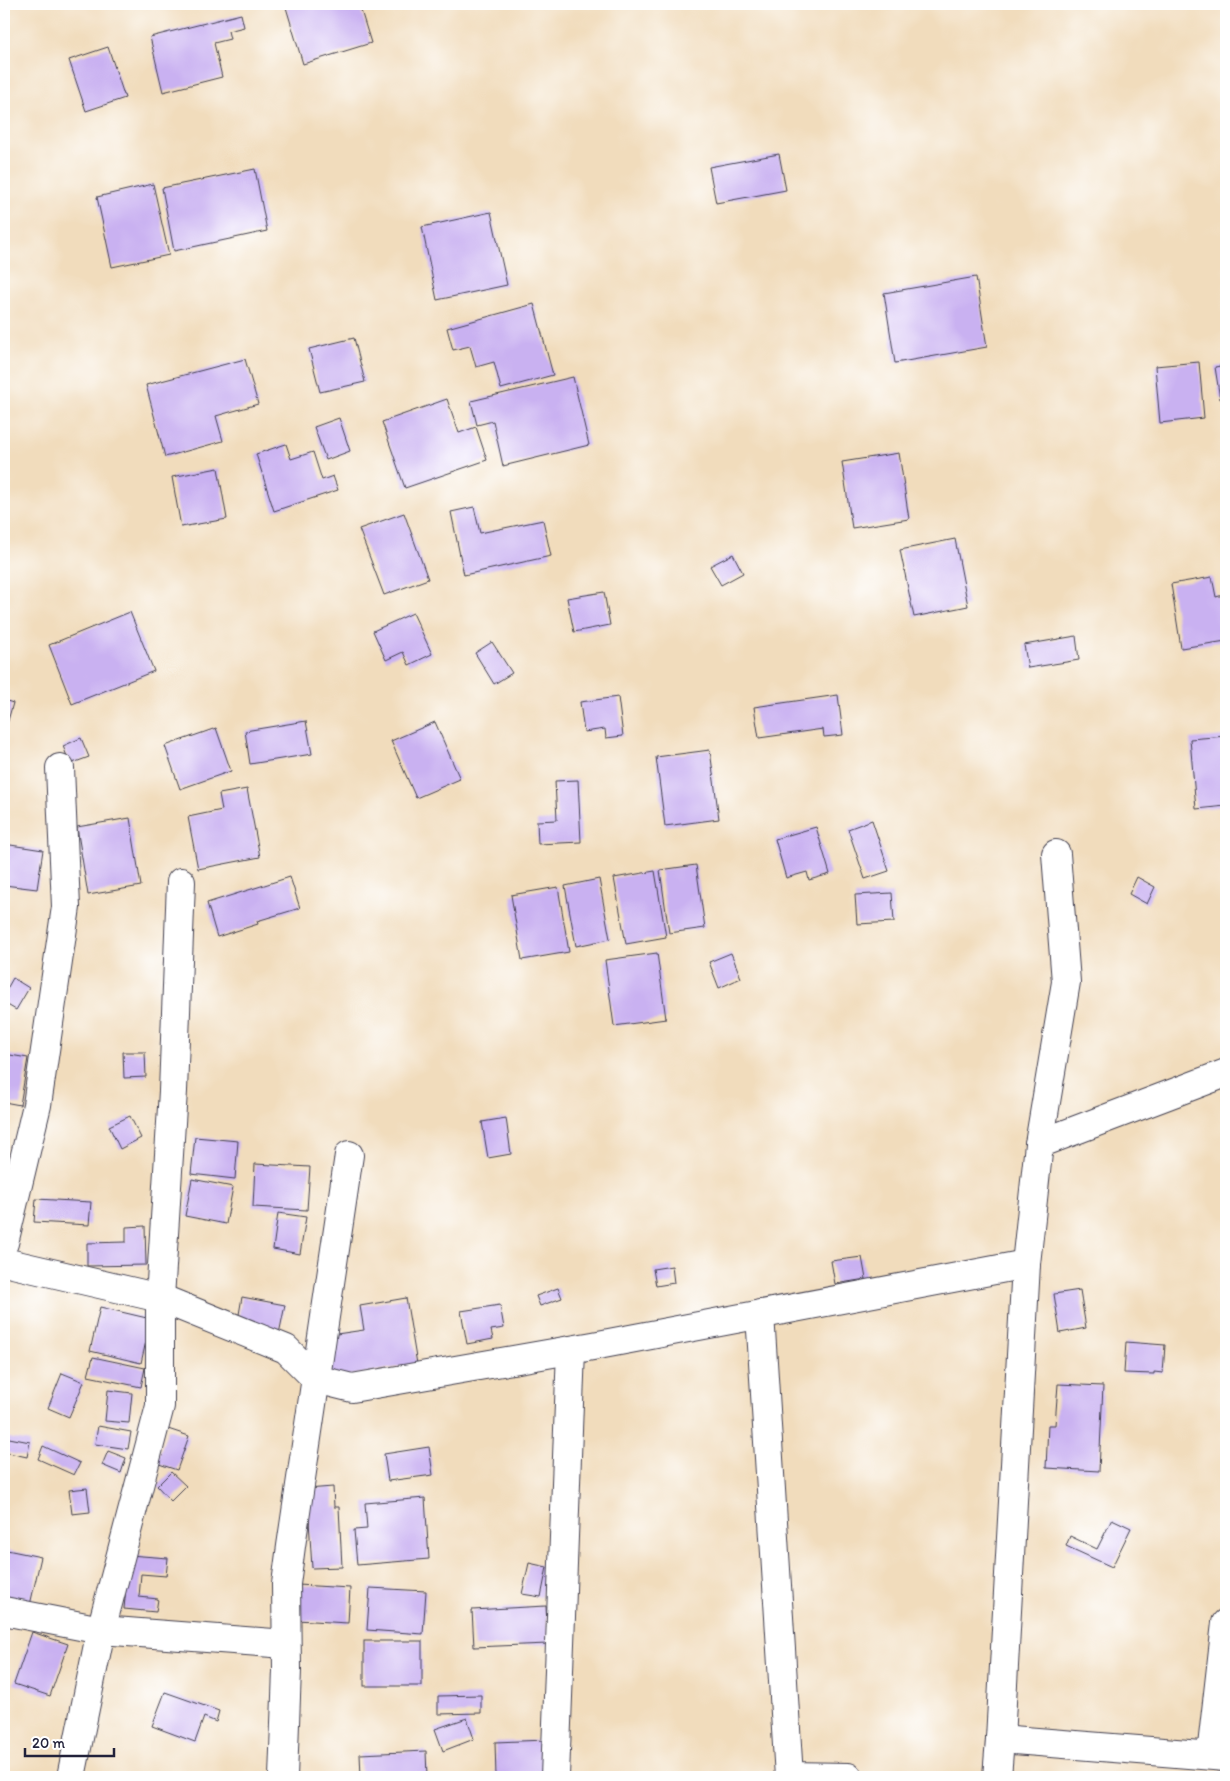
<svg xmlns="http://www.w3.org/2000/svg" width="1230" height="1781" font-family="Itim,sans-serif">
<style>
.building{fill:#c9b1f1}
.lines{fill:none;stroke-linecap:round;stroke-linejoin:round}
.minor-casing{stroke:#413e4e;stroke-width:30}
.minor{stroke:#fff;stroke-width:28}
</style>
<rect width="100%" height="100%" fill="#fff"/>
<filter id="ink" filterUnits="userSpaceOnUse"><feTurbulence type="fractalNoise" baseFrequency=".02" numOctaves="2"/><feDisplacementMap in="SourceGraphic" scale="10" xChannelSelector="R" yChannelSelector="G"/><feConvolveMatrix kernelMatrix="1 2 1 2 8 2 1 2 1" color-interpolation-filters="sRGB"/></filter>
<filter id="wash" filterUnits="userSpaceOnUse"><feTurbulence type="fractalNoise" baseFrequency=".0096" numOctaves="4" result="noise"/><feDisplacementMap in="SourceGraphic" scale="20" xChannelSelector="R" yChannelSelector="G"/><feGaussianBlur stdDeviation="1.12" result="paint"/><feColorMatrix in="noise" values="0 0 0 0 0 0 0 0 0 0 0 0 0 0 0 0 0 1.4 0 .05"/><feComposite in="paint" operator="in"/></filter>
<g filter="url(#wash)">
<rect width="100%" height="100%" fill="#f1dcbc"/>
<g id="blocks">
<!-- building -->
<g class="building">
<path d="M 285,4 L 359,4 L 371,43 L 303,64 Z"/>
<path d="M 241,14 L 244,27 L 228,31 L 230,39 L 214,43 L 222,77 L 163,92 L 150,37 Z"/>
<path d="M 108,47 L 125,98 L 86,111 L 69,60 Z"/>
<path d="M 779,154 L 786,190 L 716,203 L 709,167 Z"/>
<path d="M 255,169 L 267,231 L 174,251 L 162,188 Z"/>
<path d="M 153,184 L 169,255 L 112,267 L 97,197 Z"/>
<path d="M 491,212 L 507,285 L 437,300 L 422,227 Z"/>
<path d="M 976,277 L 987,347 L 895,363 L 884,293 Z"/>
<path d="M 534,304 L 553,375 L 501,389 L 494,362 L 476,367 L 470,346 L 453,350 L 447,328 Z"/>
<path d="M 354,338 L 365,382 L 320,392 L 309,349 Z"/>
<path d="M 245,359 L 258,404 L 216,416 L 223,441 L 165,457 L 146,385 Z"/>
<path d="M 1199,362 L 1204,418 L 1160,423 L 1155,366 Z"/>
<path d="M 1226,365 L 1226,398 L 1220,399 L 1215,367 Z"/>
<path d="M 573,377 L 589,445 L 503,466 L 493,421 L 477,425 L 471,401 Z"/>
<path d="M 447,399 L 459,433 L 476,427 L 487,460 L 405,488 L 382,422 Z"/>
<path d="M 339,418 L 350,451 L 326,460 L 314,427 Z"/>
<path d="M 286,444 L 291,459 L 313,452 L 322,480 L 333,476 L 338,490 L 274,511 L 256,454 Z"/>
<path d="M 899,453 L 909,519 L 852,528 L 842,462 Z"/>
<path d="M 218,468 L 227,519 L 181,527 L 172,477 Z"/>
<path d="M 474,507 L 480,533 L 543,520 L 551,556 L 464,575 L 451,512 Z"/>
<path d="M 404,513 L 428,579 L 384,595 L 359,529 Z"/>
<path d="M 955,539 L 968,606 L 914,617 L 900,550 Z"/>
<path d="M 733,554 L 743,573 L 721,585 L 710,566 Z"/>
<path d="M 1212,577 L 1216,597 L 1223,595 L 1226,614 L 1226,641 L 1181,648 L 1171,584 Z"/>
<path d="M 604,592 L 610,625 L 574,632 L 567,598 Z"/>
<path d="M 130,612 L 154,671 L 72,704 L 49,645 Z"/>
<path d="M 413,613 L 432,654 L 409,665 L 403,652 L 386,660 L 373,631 Z"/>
<path d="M 1076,636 L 1079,660 L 1028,668 L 1024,645 Z"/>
<path d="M 492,642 L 512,673 L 494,684 L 475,653 Z"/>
<path d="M 838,695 L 843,735 L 824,737 L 823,729 L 759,738 L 754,707 Z"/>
<path d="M 618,697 L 623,736 L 606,738 L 605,729 L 584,732 L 580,702 Z"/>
<path d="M 4,700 L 13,703 L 7,724 L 4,723 Z"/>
<path d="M 306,721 L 312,754 L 250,764 L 245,731 Z"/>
<path d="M 435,722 L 460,779 L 416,798 L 391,741 Z"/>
<path d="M 216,728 L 231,771 L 180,789 L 165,746 Z"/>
<path d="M 1226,736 L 1226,806 L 1196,809 L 1190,739 Z"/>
<path d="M 81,738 L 89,757 L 70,764 L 63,746 Z"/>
<path d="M 710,750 L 719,819 L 665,826 L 656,757 Z"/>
<path d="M 578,780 L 581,842 L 538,844 L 537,821 L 557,820 L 555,781 Z"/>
<path d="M 247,789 L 260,857 L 198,869 L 188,817 L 222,810 L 219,794 Z"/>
<path d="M 130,818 L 141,886 L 88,895 L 77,827 Z"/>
<path d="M 872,820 L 889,871 L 865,879 L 848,829 Z"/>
<path d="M 816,827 L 830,874 L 809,880 L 807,872 L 786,878 L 775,839 Z"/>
<path d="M 4,844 L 43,850 L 37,889 L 4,885 Z"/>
<path d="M 696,865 L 705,928 L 669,933 L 660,870 Z"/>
<path d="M 655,871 L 666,937 L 626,944 L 614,878 Z"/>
<path d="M 290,877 L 300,908 L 257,921 L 258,924 L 217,937 L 207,903 Z"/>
<path d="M 1137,877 L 1155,887 L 1147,904 L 1129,894 Z"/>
<path d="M 599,879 L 610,939 L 576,946 L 565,886 Z"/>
<path d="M 558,887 L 569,952 L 522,960 L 511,895 Z"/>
<path d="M 892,893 L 894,922 L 857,924 L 855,895 Z"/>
<path d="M 657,953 L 666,1019 L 614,1026 L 605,960 Z"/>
<path d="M 731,953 L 741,978 L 719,988 L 709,962 Z"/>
<path d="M 13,978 L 29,988 L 16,1010 L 4,1003 L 4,994 Z"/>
<path d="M 123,1052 L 145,1052 L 146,1077 L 124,1078 Z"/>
<path d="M 4,1054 L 28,1058 L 20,1105 L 4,1102 Z"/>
<path d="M 130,1116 L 141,1138 L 120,1149 L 109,1126 Z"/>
<path d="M 506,1118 L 511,1154 L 488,1158 L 482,1122 Z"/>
<path d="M 195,1137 L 238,1141 L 235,1179 L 191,1174 Z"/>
<path d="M 255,1164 L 310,1167 L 307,1210 L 253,1207 Z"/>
<path d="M 192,1179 L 233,1187 L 226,1224 L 185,1216 Z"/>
<path d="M 36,1199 L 91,1202 L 89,1225 L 34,1222 Z"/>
<path d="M 278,1213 L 306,1217 L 300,1254 L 273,1249 Z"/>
<path d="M 145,1226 L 146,1265 L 87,1266 L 87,1243 L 126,1242 L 126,1227 Z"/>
<path d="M 862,1257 L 866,1279 L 835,1284 L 831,1261 Z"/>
<path d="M 672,1266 L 674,1283 L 656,1286 L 653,1269 Z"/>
<path d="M 558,1288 L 562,1298 L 540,1306 L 536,1296 Z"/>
<path d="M 1080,1290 L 1086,1328 L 1060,1333 L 1054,1294 Z"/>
<path d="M 242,1297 L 285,1305 L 279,1334 L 237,1326 Z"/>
<path d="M 406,1298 L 417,1364 L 330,1379 L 323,1336 L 364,1330 L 360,1306 Z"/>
<path d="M 500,1305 L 504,1328 L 491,1330 L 493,1339 L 467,1344 L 461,1311 Z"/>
<path d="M 100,1307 L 151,1319 L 141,1363 L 90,1351 Z"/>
<path d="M 1126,1342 L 1165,1345 L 1163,1373 L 1154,1372 L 1154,1374 L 1124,1373 Z"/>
<path d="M 93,1357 L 145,1368 L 141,1387 L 88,1376 Z"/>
<path d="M 62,1373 L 84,1382 L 69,1417 L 48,1408 Z"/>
<path d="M 1058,1384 L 1103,1386 L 1099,1471 L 1046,1468 L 1048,1425 L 1055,1425 Z"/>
<path d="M 108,1390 L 132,1393 L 129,1423 L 105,1421 Z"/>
<path d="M 98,1426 L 131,1432 L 128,1449 L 95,1444 Z"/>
<path d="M 168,1429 L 189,1436 L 177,1470 L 156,1463 Z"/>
<path d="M 4,1437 L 30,1442 L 27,1457 L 4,1452 Z"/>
<path d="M 43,1446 L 80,1463 L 74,1475 L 38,1459 Z"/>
<path d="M 429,1447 L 433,1475 L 388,1481 L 384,1454 Z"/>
<path d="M 108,1451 L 126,1458 L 121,1473 L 102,1465 Z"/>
<path d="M 171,1472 L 186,1486 L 171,1501 L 157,1486 Z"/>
<path d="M 333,1487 L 334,1507 L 339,1507 L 342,1567 L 312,1568 L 307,1489 Z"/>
<path d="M 87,1488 L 90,1512 L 72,1514 L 69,1490 Z"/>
<path d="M 425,1498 L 429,1559 L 357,1565 L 354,1530 L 367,1529 L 365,1503 Z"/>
<path d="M 1112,1519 L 1131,1528 L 1112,1567 L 1066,1546 L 1070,1536 L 1097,1549 Z"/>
<path d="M 7,1550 L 41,1557 L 30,1605 L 4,1599 L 4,1563 Z"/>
<path d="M 129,1555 L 168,1558 L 166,1576 L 141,1574 L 139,1597 L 158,1599 L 156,1612 L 124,1609 Z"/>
<path d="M 529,1563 L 547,1567 L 541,1597 L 522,1594 Z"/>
<path d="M 298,1585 L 350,1588 L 348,1623 L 296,1620 Z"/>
<path d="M 370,1588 L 426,1591 L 423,1634 L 367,1630 Z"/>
<path d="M 546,1606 L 548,1644 L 474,1647 L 472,1610 Z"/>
<path d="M 32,1632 L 68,1644 L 50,1696 L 14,1684 Z"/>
<rect x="364" y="1641" width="58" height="45"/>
<path d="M 165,1692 L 219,1711 L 216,1722 L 204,1717 L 195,1742 L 152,1726 Z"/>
<path d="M 481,1695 L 481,1713 L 438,1714 L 438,1696 Z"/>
<path d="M 467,1718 L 474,1739 L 443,1751 L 435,1729 Z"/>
<path d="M 546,1740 L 547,1777 L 496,1777 L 495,1742 Z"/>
<path d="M 426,1751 L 427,1777 L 361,1777 L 360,1754 Z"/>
</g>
</g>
</g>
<g filter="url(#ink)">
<use href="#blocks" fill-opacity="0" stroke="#413e4e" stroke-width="1"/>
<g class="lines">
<!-- minor casing -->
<g class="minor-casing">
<g id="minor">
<path d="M 1039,1144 L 1226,1073"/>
<path d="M 4,1243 L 37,1105 L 66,907 L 60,768"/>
<path d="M 4,1262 L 160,1298 L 286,1349 L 316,1379 L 352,1388 L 593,1346 L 1026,1264"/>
<path d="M 760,1314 L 789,1777"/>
<path d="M 4,1611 L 101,1630 L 286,1644"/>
<path d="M 1000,1739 L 1226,1757"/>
<path d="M 1211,1755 L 1226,1623"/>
<path d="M 789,1776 L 848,1777"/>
<path d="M 71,1777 L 101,1630 L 160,1406 L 160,1298 L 173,1091 L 181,882"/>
<path d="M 283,1777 L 287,1670 L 286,1584 L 291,1546 L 349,1155"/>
<path d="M 555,1777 L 571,1350"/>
<path d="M 997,1777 L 1000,1739 L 1026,1264 L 1039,1144 L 1066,982 L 1056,854"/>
</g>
</g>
<!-- minor -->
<use href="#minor" class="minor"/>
</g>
</g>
<!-- margin -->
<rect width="1230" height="1781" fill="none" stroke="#fff" stroke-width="20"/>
<!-- scale -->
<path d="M25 1748v8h89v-8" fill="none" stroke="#22223b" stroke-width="2.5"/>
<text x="32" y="1748" font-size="15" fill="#22223b" stroke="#ffffff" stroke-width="4" paint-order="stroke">20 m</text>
</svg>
